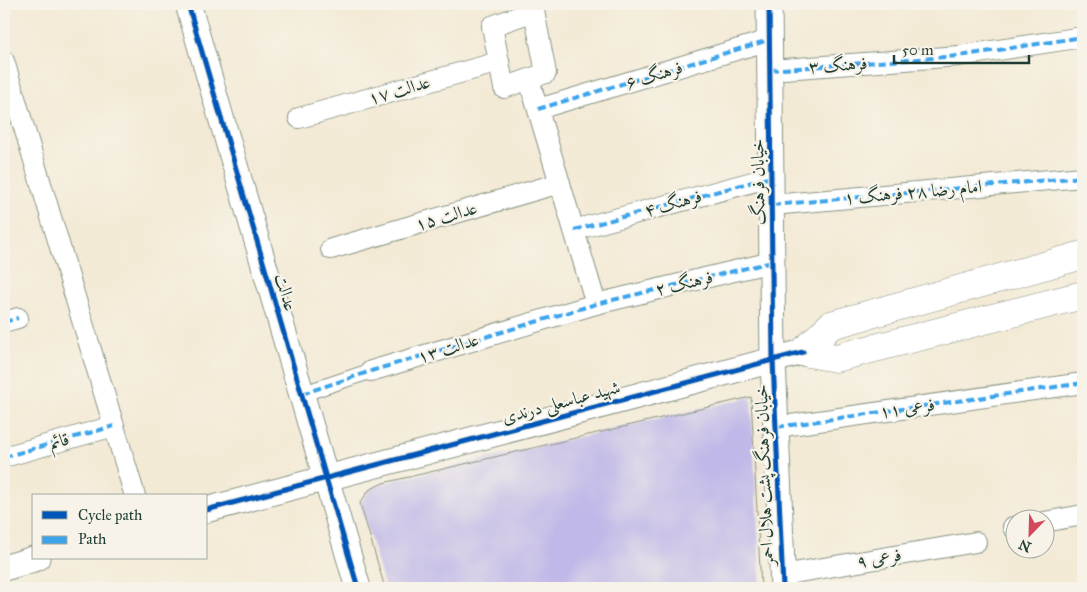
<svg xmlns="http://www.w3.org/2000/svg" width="1087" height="592" font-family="'IM FELL Great Primer',Amiri,serif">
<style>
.building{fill:#c0b8e8}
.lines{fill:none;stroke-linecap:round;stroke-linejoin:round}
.pedestrian-casing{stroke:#899484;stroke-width:17}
.minor-casing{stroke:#899484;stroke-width:22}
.tertiary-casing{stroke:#899484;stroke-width:27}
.secondary-casing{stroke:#899484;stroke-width:29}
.pedestrian{stroke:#fff;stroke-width:15}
.minor{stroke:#fff;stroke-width:20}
.tertiary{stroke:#fff;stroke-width:25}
.secondary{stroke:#fff;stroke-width:28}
.quiet{stroke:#3da4eb;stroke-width:4;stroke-dasharray:8 4;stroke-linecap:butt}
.cycleway-casing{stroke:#f7f3e8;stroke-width:8}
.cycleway{stroke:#0057b8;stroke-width:5}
.labels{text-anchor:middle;stroke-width:4.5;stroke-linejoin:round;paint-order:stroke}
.street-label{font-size:18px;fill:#1f3d34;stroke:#f7f3e8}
</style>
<rect width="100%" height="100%" fill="#f7f3e8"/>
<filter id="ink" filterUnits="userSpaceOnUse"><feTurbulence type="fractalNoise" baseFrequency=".02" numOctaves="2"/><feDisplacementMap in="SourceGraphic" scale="10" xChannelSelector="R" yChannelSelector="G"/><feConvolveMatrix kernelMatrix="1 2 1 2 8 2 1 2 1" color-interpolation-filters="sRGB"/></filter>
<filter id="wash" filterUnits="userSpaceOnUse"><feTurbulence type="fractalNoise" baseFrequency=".0096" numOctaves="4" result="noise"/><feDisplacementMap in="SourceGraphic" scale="20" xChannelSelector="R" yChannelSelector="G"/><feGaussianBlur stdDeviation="1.12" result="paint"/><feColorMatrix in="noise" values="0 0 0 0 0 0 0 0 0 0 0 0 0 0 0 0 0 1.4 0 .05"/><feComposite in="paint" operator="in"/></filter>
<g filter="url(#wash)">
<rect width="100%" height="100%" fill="#f3ead5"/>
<g id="blocks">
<!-- building -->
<path class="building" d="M 751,397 L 761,588 L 385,588 L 360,503 L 369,490 L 383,483 Z"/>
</g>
</g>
<g filter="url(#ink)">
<use href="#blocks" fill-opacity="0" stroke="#899484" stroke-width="1"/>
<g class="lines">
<!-- pedestrian casing -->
<g class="pedestrian-casing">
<path id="pedestrian" d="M 302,394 L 371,371"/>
</g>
<!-- minor casing -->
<g class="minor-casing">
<g id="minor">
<path d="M 534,11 L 546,73 L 504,88 L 492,26 Z"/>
<path d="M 4,61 L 135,496"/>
<path d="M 770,70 L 959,56 L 1083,37"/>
<path d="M 529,80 L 596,304"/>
<path d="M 538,109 L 769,40"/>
<path d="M 299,118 L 499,62"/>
<path d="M 772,205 L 1083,177"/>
<path d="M 574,230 L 771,177"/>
<path d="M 331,249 L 560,183"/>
<path d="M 4,322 L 18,318"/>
<path d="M 371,371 L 596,304 L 772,262"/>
<path d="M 777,427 L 1083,383"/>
<path d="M 4,457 L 114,426"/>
<path d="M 1044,522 L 1083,515"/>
<path d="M 1013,527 L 1014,527"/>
<path d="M 782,575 L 976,542"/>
</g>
</g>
<!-- tertiary casing -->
<g class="tertiary-casing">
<g id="tertiary">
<path d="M 188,4 L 358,588"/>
<path d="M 769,4 L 773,360 L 783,588"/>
<path d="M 206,510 L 803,352"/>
<path d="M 4,568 L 37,558"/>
</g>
</g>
<!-- secondary casing -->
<g class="secondary-casing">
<g id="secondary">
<path d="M 803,352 L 831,325 L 1083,255"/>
<path d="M 803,352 L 836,358 L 1083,295"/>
</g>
</g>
<!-- pedestrian -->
<use href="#pedestrian" class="pedestrian"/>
<!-- minor -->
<use href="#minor" class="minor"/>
<!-- tertiary -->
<use href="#tertiary" class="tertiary"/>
<!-- secondary -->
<use href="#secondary" class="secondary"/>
<!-- quiet -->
<g class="quiet">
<path d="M 770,70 L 959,56 L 1083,37"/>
<path d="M 538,109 L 769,40"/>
<path d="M 772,205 L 1083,177"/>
<path d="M 574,230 L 771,177"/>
<path d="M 4,322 L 18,318"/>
<path d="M 302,394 L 371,371 L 596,304 L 772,262"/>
<path d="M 777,427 L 1083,383"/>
<path d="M 4,457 L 114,426"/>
</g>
<!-- cycleway casing -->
<g class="cycleway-casing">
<g id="cycleway">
<path d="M 188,4 L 358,588"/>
<path d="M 769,4 L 773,360 L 783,588"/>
<path d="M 206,510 L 803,352"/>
</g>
</g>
<!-- cycleway -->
<use href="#cycleway" class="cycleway"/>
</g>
</g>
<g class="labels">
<!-- street labels -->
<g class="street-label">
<text transform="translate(838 65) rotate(-4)" y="6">فرهنگ ۳</text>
<text transform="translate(654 75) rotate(-17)" y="6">فرهنگ ۶</text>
<text transform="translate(399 90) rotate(-16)" y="6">عدالت ۱۷</text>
<text transform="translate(758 182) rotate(-91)" y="6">خیابان فرهنگ</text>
<text transform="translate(913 192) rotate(-5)" y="6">امام رضا ۲۸ فرهنگ ۱</text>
<text transform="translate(673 203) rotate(-15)" y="6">فرهنگ ۴</text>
<text transform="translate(446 216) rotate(-16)" y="6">عدالت ۱۵</text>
<text transform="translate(684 283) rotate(-13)" y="6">فرهنگ ۲</text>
<text transform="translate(286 292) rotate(74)" y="6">عدالت</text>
<text transform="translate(448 348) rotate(-17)" y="6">عدالت ۱۳</text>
<text transform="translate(561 402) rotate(-15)" y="6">شهید عباسعلی درندی</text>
<text transform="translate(907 408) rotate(-8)" y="6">فرعی ۱۱</text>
<text transform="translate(59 441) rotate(-16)" y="6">قائم</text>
<text transform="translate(764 475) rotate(-92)" y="6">خیابان فرهنگ پشت هلال احمر</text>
<text transform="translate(879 558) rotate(-10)" y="6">فرعی ۹</text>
</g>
</g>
<!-- margin -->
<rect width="1087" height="592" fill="none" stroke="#f7f3e8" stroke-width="20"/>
<!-- legend -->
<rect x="32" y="494" width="175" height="65" fill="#f7f3e8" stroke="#a1aaa0"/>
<rect x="42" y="511" width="25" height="8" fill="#0057b8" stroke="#a1aaa0"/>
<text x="78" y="520" font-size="15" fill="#1f3d34">Cycle path</text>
<rect x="42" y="536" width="25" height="8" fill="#3da4eb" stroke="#a1aaa0"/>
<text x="78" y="544" font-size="15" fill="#1f3d34">Path</text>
<!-- north arrow -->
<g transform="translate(1030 534) rotate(203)"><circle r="24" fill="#f7f3e8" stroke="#a1aaa0"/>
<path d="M0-4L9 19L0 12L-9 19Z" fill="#d1495b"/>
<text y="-8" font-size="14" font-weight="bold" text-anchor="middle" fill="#1f3d34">N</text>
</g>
<!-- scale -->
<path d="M894 55v8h135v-8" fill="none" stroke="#1f3d34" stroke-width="2.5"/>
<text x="902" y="55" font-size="15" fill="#1f3d34" stroke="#f7f3e8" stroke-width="4" paint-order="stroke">50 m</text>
</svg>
